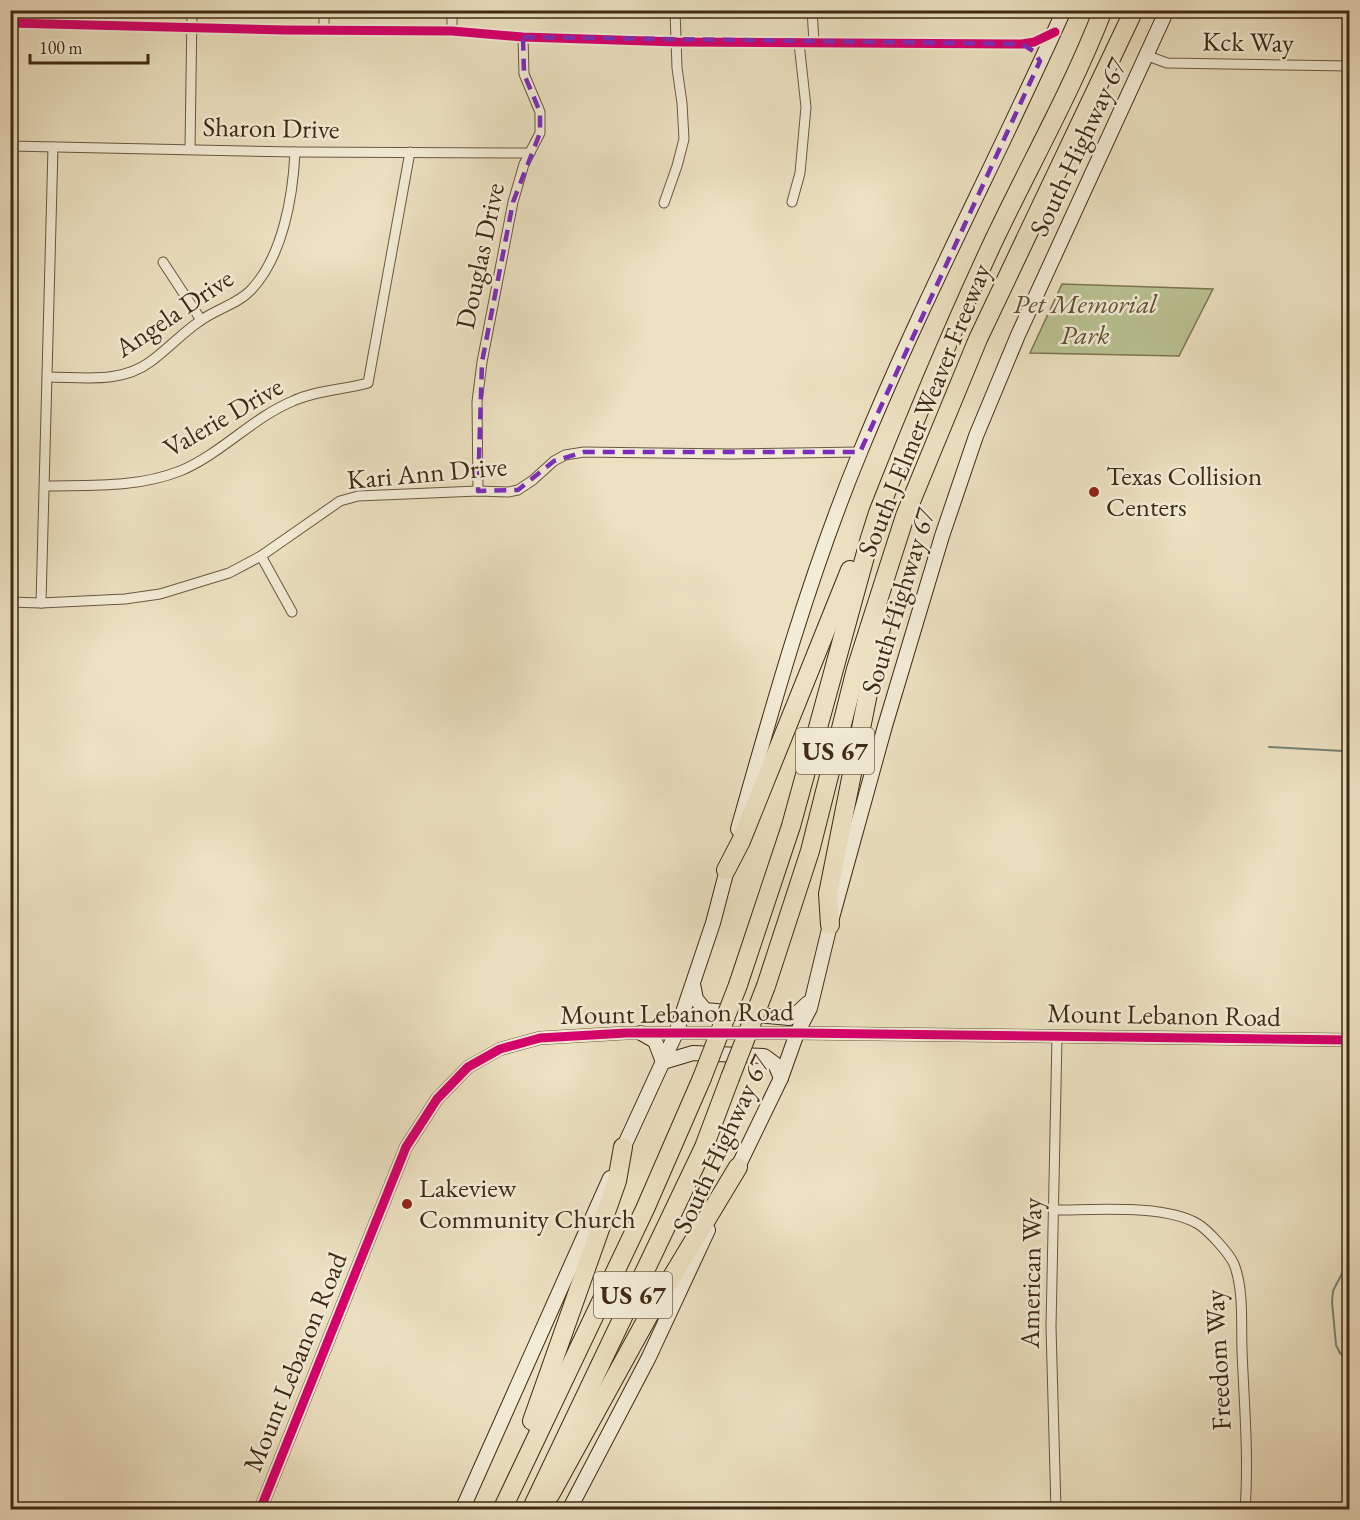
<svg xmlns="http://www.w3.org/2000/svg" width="1360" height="1520" font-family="'EB Garamond',serif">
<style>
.green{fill:#b9c292;stroke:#7c7652;stroke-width:1.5}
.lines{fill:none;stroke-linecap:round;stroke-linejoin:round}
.stream{stroke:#758275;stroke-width:2}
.minor-casing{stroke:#6a583e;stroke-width:11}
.tertiary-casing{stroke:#6a583e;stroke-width:14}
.secondary-casing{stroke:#3f2a13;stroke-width:16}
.motorway-casing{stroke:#3f2a13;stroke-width:20}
.minor{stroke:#f3ecd7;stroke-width:9}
.tertiary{stroke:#f3ecd7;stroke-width:12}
.secondary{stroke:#f3ecd7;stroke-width:14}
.motorway{stroke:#ece1c1;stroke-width:18}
.motorway-bridge-casing{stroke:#3f2a13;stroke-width:20;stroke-linecap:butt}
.motorway-bridge{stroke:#ece1c1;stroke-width:18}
.cycleway-casing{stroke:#f3ecd7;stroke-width:13}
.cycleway{stroke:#d6006c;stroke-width:9}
.marked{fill:none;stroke:#7b2cbf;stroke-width:4.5;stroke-dasharray:12 8;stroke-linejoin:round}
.poi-dot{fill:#8f2418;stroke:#f3ecd7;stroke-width:2}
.labels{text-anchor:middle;stroke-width:5;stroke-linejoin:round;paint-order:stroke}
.shield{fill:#f3ecd7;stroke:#75644e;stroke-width:1.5}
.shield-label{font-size:26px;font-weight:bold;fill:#3f2a13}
.street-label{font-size:27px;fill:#3f2a13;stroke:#f3ecd7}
.park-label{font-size:27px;font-style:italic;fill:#5e5033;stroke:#f3ecd7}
.poi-label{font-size:27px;fill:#3f2a13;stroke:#f3ecd7;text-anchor:start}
</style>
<rect width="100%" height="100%" fill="#ece1c1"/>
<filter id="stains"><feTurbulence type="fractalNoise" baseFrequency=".00333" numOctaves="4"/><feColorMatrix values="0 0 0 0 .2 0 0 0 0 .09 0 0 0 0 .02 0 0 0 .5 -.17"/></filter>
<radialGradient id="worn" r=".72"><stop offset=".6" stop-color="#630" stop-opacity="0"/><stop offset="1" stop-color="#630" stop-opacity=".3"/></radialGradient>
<!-- green -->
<path class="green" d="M 1062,284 L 1213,289 L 1179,356 L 1030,353 Z"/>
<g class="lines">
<!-- stream -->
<g class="stream">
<path d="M 1269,747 L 1343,751 L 1350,754"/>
<path d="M 1350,1258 L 1333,1291 L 1332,1302 L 1336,1345 L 1340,1353 L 1350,1362"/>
<path d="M 1336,1510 L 1350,1509"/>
</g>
<!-- minor casing -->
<g class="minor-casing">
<g id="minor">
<path d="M 812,10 L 814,42"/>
<path d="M 10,23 L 285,30 L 452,31 L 523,37 L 677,42 L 1022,44 L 1034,42 L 1055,32"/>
<path d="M 62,25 L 62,10"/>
<path d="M 324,30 L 324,10"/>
<path d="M 452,31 L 452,10"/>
<path d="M 1148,56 L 1167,63 L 1350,66"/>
<path d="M 10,146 L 295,152 L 530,153"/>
<path d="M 190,149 L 192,10"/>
<path d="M 792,202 L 800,173 L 806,107 L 799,43"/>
<path d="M 664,203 L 677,166 L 684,139 L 682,103 L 677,68 L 675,10"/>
<path d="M 163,262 L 201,320"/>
<path d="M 48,377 C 83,377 120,384 150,362 C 168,349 182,333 200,321 C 216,309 238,304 251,290 C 283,256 293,196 295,152"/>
<path d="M 45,486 C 91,485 137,488 180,471 C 221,454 252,418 293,401 C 317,390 343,390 368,383 L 410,152"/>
<path d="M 478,491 L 477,402 L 482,362 L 513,202 L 524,164 L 540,133 L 540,112 L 524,74 L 523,37"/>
<path d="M 261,556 L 292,612"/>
<path d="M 10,602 L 41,603 L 125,599 L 160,594 L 229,573 L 261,556 L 340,501 L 358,496 L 478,491 L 508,492 L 518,490 L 533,480 L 554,461 L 565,455 L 584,452 L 731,454 L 860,452"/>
<path d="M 41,603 L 53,147"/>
<path d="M 1055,1210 C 1094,1210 1165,1204 1198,1224 C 1208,1230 1229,1253 1234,1264 C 1244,1290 1241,1323 1242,1350 C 1244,1403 1249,1457 1245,1510"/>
<path d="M 1056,1510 L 1051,1327 L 1057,1037"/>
</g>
</g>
<!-- tertiary casing -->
<g class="tertiary-casing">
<path id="tertiary" d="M 260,1510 L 406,1147 L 437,1099 L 468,1067 L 500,1049 L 540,1038 L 626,1033 L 797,1033 L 1350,1040"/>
</g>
<!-- secondary casing -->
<g class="secondary-casing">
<g id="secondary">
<path d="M 738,829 C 774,701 810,573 861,450 C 922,301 998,158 1064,10"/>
<path d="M 693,984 L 696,999 L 705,1010 L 789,1018 L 794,1016 L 808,1003"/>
<path d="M 641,1033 L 655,1041 L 663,1062 L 693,1053 L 764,1056 L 775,1064 L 781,1078"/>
<path d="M 620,1155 L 676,1033 L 713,923 L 729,862"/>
<path d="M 734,1175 L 781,1078 L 797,1033 L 810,1008 L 830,925 L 885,726 L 942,536 L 976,436 L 1018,335 L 1167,10"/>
<path d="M 462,1510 L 610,1178"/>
<path d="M 569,1510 L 649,1357 L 708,1230"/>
</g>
</g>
<!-- motorway casing -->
<g class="motorway-casing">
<g id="motorway">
<path d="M 726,870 L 741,841 L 850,570"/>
<path d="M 830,925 L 828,894 L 882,623"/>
<path d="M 738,985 L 791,826 L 870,538 L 878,513 C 914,421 952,330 994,240 C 1030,164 1072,90 1103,10"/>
<path d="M 766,986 L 810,851 L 856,669 L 905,516 L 978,339 L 1134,10"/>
<path d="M 532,1421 L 617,1181 L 623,1147"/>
<path d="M 550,1495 L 649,1315 L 738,1167"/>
<path d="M 502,1510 L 645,1209 L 702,1078"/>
<path d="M 531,1510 L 704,1147 L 730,1078"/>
</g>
</g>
<!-- minor -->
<use href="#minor" class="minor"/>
<!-- tertiary -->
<use href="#tertiary" class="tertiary"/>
<!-- secondary -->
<use href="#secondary" class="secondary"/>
<!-- motorway -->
<use href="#motorway" class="motorway"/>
<!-- motorway-bridge casing -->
<g class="motorway-bridge-casing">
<g id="motorway-bridge">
<path d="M 702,1078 L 738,985"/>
<path d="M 730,1078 L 766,986"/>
</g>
</g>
<!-- motorway-bridge -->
<use href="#motorway-bridge" class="motorway-bridge"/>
<!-- cycleway casing -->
<g class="cycleway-casing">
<g id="cycleway">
<path d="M 10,23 L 285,30 L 452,31 L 523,37 L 677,42 L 1022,44 L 1034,42 L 1055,32"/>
<path d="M 260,1510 L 406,1147 L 437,1099 L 468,1067 L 500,1049 L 540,1038 L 626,1033 L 797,1033 L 1350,1040"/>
</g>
</g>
<!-- cycleway -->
<use href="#cycleway" class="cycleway"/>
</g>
<!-- marked area -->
<path class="marked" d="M 523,37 L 1022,44 L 1033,51 L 1040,61 L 860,452 L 584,452 L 554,461 L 518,490 L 478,491 L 482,362 L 513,202 L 540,133 L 540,112 L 524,74 Z"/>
<!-- markers -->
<g class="poi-dot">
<circle cx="1094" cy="492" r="6"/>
<circle cx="407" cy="1204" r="6"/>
</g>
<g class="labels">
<!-- shield labels -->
<g class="shield">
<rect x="796" y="728" width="78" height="46" rx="4.5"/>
<rect x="594" y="1272" width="78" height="46" rx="4.5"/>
</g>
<g class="shield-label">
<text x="835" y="760">US 67</text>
<text x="633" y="1304">US 67</text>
</g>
<!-- street labels -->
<g class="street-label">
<text transform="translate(1248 42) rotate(1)" y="9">Kck Way</text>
<text transform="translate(271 128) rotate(1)" y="9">Sharon Drive</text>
<text transform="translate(1078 147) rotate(-65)" y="9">South Highway 67</text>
<text transform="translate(480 256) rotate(-78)" y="9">Douglas Drive</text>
<text transform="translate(174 313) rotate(-34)" y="9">Angela Drive</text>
<text transform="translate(924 410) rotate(-68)" y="9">South J Elmer Weaver Freeway</text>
<text transform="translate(223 417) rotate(-30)" y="9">Valerie Drive</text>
<text transform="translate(427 473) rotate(-5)" y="9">Kari Ann Drive</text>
<text transform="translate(898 601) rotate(-73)" y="9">South Highway 67</text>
<text transform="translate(677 1013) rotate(-1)" y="9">Mount Lebanon Road</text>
<text transform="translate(1164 1015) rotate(1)" y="9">Mount Lebanon Road</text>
<text transform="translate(721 1144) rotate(-65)" y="9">South Highway 67</text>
<text transform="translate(1031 1273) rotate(-89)" y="9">American Way</text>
<text transform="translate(1218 1360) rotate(-93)" y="9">Freedom Way</text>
<text transform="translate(295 1362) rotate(-68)" y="9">Mount Lebanon Road</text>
</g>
<!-- park labels -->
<g class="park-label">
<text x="1085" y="313">Pet Memorial<tspan x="1085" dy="31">Park</tspan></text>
</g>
<!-- poi labels -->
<g class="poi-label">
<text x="1106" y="485">Texas Collision<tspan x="1106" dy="31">Centers</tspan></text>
<text x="419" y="1197">Lakeview<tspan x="419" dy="31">Community Church</tspan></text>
</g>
</g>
<!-- margin -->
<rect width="1360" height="1520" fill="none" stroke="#ece1c1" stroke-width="36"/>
<rect x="12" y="12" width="1336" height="1496" fill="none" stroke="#3f2a13" stroke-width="3"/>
<rect x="18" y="18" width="1324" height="1484" fill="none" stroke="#3f2a13" stroke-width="1.5"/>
<!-- scale -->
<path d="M30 54v9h118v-9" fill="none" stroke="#3f2a13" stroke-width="3"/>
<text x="39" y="54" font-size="18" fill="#3f2a13" stroke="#f3ecd7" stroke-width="4.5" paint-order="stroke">100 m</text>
<rect width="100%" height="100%" filter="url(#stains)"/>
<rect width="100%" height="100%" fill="url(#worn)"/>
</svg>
